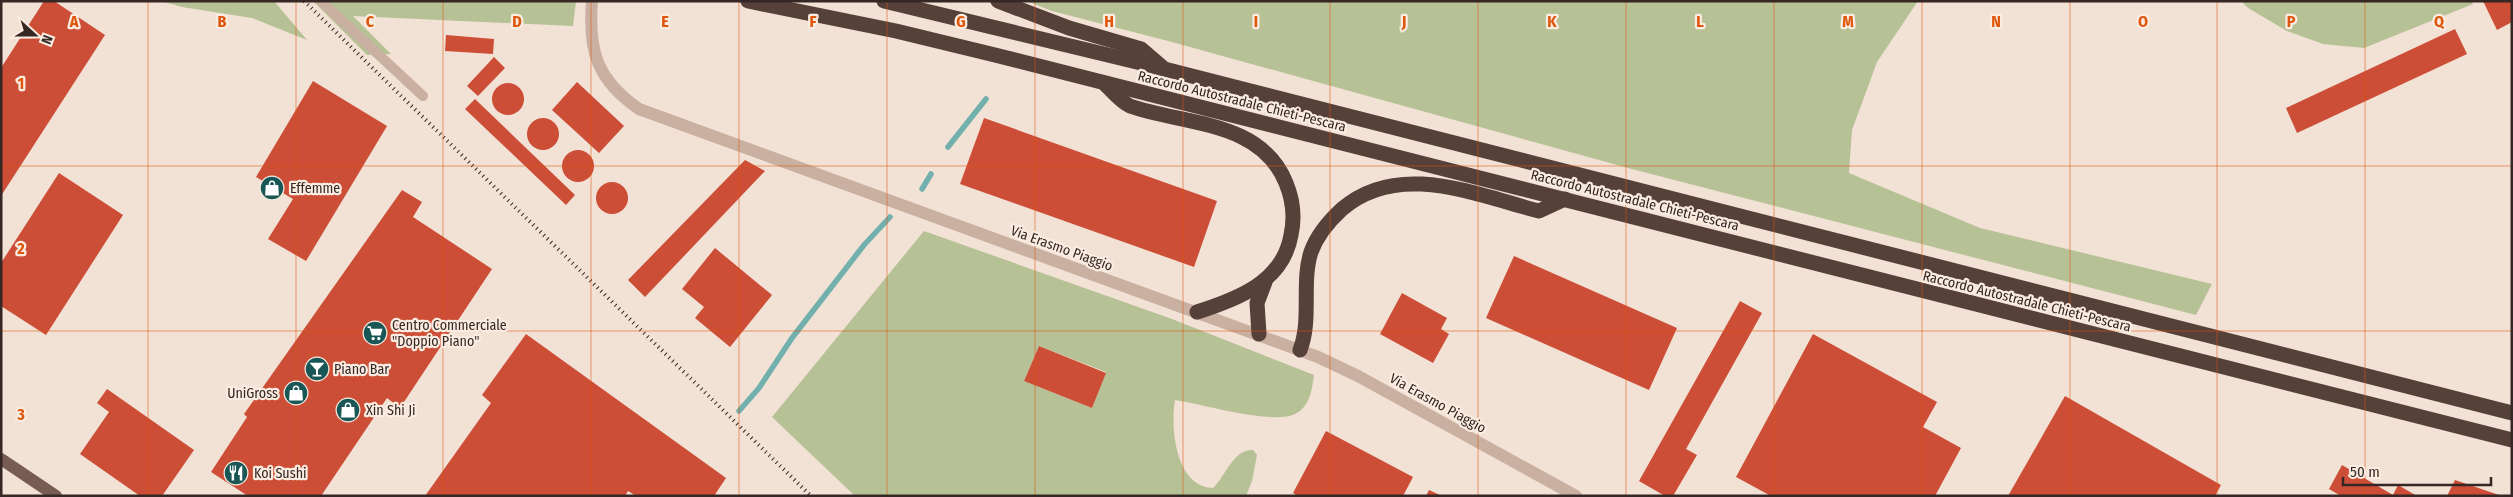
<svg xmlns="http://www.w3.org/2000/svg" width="2513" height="497" font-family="'Fira Sans Condensed',sans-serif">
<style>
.green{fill:#b6c195;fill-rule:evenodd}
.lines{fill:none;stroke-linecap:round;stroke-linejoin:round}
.stream{stroke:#72b0ad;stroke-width:5.5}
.building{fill:#cd4e37}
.service{stroke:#cab0a1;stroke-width:10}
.tertiary{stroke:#cab0a1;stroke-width:12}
.primary{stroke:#775c54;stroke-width:12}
.motorway{stroke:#55403a;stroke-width:15}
.rail{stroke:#342724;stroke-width:4;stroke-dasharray:1 4;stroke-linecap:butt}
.grid{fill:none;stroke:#df560d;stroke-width:1;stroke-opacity:0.55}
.labels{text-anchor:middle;stroke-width:4.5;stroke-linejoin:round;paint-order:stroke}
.street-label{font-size:14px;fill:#342724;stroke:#faece1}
.poi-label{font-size:14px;fill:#342724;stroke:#faece1;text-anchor:start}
.grid-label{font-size:16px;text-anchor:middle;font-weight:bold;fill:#df560d;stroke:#faece1;stroke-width:4.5;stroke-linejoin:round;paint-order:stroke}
</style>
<rect width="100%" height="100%" fill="#f2e1d5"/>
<!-- green -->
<g class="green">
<path d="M 161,1 L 274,1 L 307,40 L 252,18 L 182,7 Z"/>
<path d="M 313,1 L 576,1 L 573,26 L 353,16 L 391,54 L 367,55 Z"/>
<path d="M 1027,1 L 1918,1 L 1877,62 L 1852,130 L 1849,173 L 1980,228 L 2212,284 L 2196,315 L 1628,168 L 1172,42 L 1052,11 Z"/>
<path d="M 2241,1 L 2472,1 L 2473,4 L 2364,48 L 2323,44 L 2287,31 L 2248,8 Z"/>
<path d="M 924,231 L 1172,319 L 1314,375 C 1312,389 1310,407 1295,414 C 1272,425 1202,404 1175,400 C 1170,429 1176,487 1213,488 C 1226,476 1233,449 1253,450 L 1257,455 L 1252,481 L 1246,496 L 855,496 L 772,417 ZM 1039,346 L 1106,372 L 1092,408 L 1024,381 Z"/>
</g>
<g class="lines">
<!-- stream -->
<g class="stream">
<path d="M 948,147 L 986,99"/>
<path d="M 922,189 L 931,174"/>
<path d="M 739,411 L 759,388 L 792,338 L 864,245 L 890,217"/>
</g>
</g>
<!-- building -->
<g class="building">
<path d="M 44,1 L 54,1 L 105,35 L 1,196 L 1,68 Z"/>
<path d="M 2483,1 L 2512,1 L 2512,22 L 2497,30 Z"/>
<path d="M 2455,29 L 2467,54 L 2297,133 L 2286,108 Z"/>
<path d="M 446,35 L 494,39 L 493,54 L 445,51 Z"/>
<path d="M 494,57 L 505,68 L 478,96 L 467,86 Z"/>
<path d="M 313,81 L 387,126 L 306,261 L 268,239 L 293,199 L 256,177 Z"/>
<path d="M 577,82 L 624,126 L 599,153 L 552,110 Z"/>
<circle cx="508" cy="99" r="16"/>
<path d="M 475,99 L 575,195 L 566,205 L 465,109 Z"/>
<circle cx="543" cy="134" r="16"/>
<path d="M 984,118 L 1217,201 L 1194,267 L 960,184 Z"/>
<circle cx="578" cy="166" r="16"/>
<path d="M 745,160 L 765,171 L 645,297 L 628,280 Z"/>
<path d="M 59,173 L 123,215 L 46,335 L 1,306 L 1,263 Z"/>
<circle cx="612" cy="198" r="16"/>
<path d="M 402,190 L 422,202 L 413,217 L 492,269 L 400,408 L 387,398 L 321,496 L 248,496 L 211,472 L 247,417 L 244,414 Z"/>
<path d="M 715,248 L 772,295 L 730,347 L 695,318 L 704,307 L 682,289 Z"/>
<path d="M 1514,256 L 1677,328 L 1649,390 L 1486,318 Z"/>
<path d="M 1402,293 L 1447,318 L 1441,329 L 1449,334 L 1433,363 L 1380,334 Z"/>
<path d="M 1740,301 L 1762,313 L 1686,449 L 1697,455 L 1673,496 L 1665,496 L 1639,481 Z"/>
<path d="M 526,334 L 726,478 L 714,496 L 636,496 L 628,491 L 625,496 L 425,496 L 491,403 L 482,395 Z"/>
<path d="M 1813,334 L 1937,402 L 1923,427 L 1961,448 L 1935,496 L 1771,496 L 1736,477 Z"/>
<path d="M 1039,346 L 1106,373 L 1092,408 L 1024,381 Z"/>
<path d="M 107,389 L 194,450 L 162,496 L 140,496 L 80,454 L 109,412 L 97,403 Z"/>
<path d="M 2065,396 L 2221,485 L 2215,496 L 2008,496 Z"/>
<path d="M 1326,431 L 1413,477 L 1403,496 L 1298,496 L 1293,493 Z"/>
<path d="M 2342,465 L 2393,495 L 2398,485 L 2417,496 L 2341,496 L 2329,489 Z"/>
<path d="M 2455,480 L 2499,495 L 2499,496 L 2447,496 Z"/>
<path d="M 1429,490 L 1442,496 L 1426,496 Z"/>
</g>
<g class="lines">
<!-- service -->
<path class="service" d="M 321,1 L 423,96"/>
<!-- tertiary -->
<path class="tertiary" d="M 592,1 C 588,51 597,80 639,109 L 1318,357 L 1358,376 L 1576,496"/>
<!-- primary -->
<path class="primary" d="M 1,459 L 56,496"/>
<!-- motorway -->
<g class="motorway">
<path d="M 748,1 L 896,31 L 995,55 L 2512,440"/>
<path d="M 884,1 L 1141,63 L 2512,413"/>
<path d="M 998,1 L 1069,28 L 1141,49 L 1162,67"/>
<path d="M 1104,83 C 1111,90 1121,102 1130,106 C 1184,125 1261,120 1286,183 C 1293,200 1295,217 1291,235 C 1283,282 1238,299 1197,312"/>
<path d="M 1259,334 L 1257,303 L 1265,282"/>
<path d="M 1300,350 C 1312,319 1301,283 1311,252 C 1317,235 1329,221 1342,209 C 1399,160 1476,195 1539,211 L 1565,199"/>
</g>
<!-- rail -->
<path class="rail" d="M 304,1 L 811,496"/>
</g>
<!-- grid -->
<path class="grid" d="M 148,1 L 148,496M 296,1 L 296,496M 443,1 L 443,496M 591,1 L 591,496M 739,1 L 739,496M 887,1 L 887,496M 1035,1 L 1035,496M 1183,1 L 1183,496M 1330,1 L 1330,496M 1478,1 L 1478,496M 1626,1 L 1626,496M 1774,1 L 1774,496M 1922,1 L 1922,496M 2070,1 L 2070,496M 2217,1 L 2217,496M 2365,1 L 2365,496M 1,166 L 2512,166M 1,331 L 2512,331"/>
<!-- icons -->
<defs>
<g id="shop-disc" transform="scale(1.25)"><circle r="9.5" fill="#185755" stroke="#faece1"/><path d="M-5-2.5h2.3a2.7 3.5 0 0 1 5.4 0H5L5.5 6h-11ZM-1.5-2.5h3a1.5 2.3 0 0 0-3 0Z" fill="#fff"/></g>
<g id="supermarket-disc" transform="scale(1.25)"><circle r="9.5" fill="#185755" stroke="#faece1"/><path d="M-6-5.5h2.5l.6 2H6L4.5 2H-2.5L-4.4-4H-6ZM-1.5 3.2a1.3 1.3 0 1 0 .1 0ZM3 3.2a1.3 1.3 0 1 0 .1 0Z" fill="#fff"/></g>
<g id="bar-disc" transform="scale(1.25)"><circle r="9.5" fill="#185755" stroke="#faece1"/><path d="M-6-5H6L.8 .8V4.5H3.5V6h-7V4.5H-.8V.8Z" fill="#fff"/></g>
<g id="restaurant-disc" transform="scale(1.25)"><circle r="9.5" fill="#185755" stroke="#faece1"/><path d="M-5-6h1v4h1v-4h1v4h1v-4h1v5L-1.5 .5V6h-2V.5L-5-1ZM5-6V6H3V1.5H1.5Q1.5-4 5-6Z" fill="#fff"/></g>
</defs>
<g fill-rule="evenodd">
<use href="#shop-disc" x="272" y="188"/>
<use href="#supermarket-disc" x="375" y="333"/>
<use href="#bar-disc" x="317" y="369"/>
<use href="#shop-disc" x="296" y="393"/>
<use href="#shop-disc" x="348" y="410"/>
<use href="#restaurant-disc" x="236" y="473"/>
</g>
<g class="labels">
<!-- street labels -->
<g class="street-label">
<text transform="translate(1242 101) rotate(14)" y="5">Raccordo Autostradale Chieti-Pescara</text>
<text transform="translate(1635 200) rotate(14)" y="5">Raccordo Autostradale Chieti-Pescara</text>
<text transform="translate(1062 248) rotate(20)" y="5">Via Erasmo Piaggio</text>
<text transform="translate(2027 301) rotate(14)" y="5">Raccordo Autostradale Chieti-Pescara</text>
<text transform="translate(1438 403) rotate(29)" y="5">Via Erasmo Piaggio</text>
</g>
<!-- poi labels -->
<g class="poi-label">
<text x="290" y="193">Effemme</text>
<text x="392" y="330">Centro Commerciale<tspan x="392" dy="16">"Doppio Piano"</tspan></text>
<text x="334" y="374">Piano Bar</text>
<text x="278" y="398" text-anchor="end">UniGross</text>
<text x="366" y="415">Xin Shi Ji</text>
<text x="254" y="478">Koi Sushi</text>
</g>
</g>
<g class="grid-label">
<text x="74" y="27">A</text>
<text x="222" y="27">B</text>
<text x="370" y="27">C</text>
<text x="517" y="27">D</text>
<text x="665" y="27">E</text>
<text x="813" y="27">F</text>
<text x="961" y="27">G</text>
<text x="1109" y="27">H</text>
<text x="1256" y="27">I</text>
<text x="1404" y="27">J</text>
<text x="1552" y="27">K</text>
<text x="1700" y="27">L</text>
<text x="1848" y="27">M</text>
<text x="1996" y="27">N</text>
<text x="2143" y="27">O</text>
<text x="2291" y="27">P</text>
<text x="2439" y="27">Q</text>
<text x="21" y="89">1</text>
<text x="21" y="254">2</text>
<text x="21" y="420">3</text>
</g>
<!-- border -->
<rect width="2513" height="497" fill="none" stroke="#342724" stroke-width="5"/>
<!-- north arrow -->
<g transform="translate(35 35) rotate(111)" stroke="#faece1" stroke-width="4" paint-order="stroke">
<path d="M0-4L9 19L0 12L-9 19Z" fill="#342724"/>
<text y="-8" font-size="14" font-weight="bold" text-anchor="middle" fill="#342724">N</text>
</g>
<!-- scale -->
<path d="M2343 477v8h148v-8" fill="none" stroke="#342724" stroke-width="2.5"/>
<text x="2350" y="477" font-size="15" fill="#342724" stroke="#faece1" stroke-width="4" paint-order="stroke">50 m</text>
</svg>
